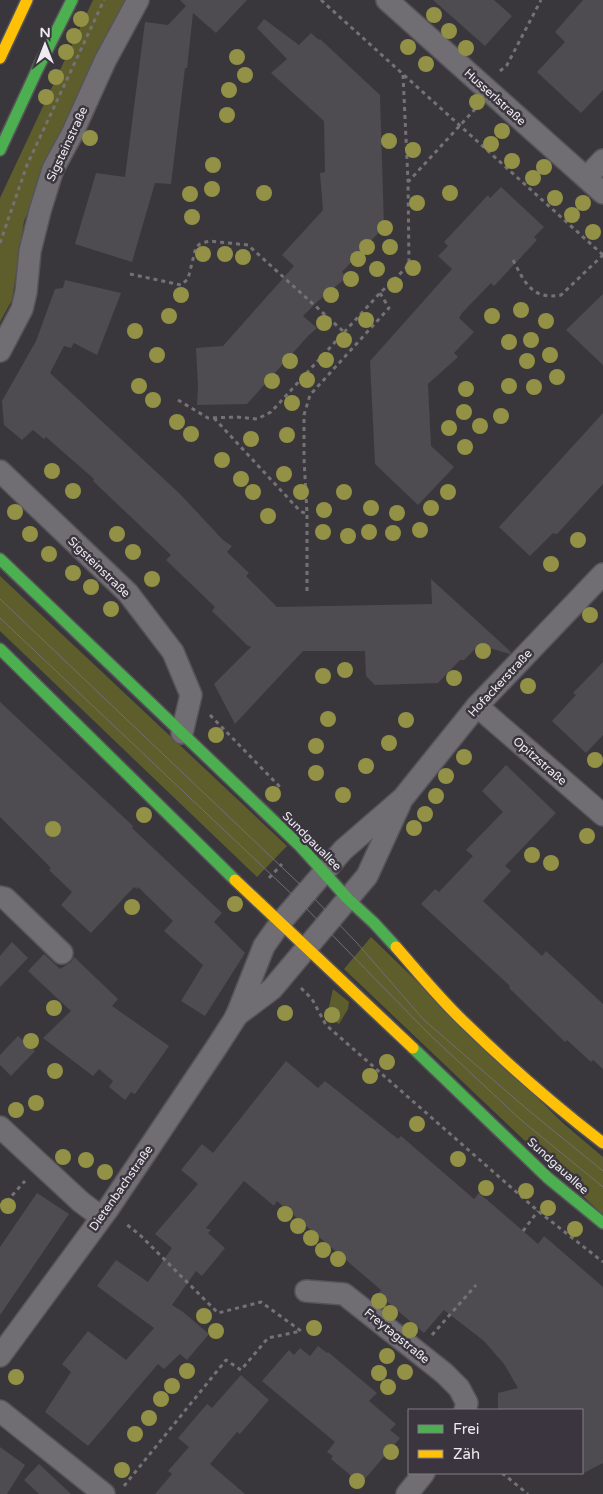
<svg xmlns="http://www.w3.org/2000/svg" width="603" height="1494" font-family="'Varela Round',sans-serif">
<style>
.green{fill:#5e5e2c}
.building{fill:#4e4c50}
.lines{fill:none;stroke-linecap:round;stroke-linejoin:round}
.street-casing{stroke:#565459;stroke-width:24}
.fast-casing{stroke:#565459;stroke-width:14}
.slow-casing{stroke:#565459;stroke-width:14}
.path{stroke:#747275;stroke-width:3;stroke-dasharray:4 4;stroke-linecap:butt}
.street{stroke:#716e73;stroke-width:21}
.fast{stroke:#4caf50;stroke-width:11}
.slow{stroke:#ffc107;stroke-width:11}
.tram{stroke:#716f73;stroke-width:1}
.tree{fill:#939145}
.labels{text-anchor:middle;stroke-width:5;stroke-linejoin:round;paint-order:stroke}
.street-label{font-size:12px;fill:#edeaf0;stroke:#3a353e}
</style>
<rect width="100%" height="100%" fill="#3a373c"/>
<!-- green -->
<g class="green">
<path d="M 93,0 L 126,0 L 119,12 L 24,221 L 12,300 L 0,322 L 0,198 Z"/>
<path d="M 0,576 L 287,846 L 257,877 L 0,631 Z"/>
<path d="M 371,937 L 564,1124 L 603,1157 L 603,1215 L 344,969 Z"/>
<path d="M 333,989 L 349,1002 L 348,1009 L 339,1024 L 327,1016 Z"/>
</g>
<!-- building -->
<g class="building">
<path d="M 180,0 L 247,0 L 216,33 L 193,13 L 187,68 L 185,68 L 171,184 L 155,183 L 132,262 L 75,244 L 96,173 L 125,177 L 145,22 L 168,25 L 186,6 Z"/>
<path d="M 433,0 L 494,0 L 512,16 L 485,46 Z"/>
<path d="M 583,0 L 603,0 L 603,90 L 581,113 L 537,72 L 565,42 L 555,32 Z"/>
<path d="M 264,19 L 299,45 L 311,33 L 319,40 L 320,39 L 380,95 L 384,227 L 342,272 L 347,277 L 318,301 L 303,316 L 317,328 L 308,336 L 247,404 L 197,405 L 198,387 L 196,348 L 223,346 L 294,266 L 282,255 L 323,210 L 320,173 L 325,172 L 324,121 L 271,73 L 287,59 L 257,28 Z"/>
<path d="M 501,187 L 544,227 L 534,237 L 537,240 L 494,286 L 491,283 L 462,313 L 459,318 L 474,332 L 454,353 L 458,357 L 428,384 L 431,446 L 454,467 L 418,505 L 375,464 L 370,361 L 452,269 L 438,256 L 448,246 L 444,242 L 488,195 L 490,198 Z"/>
<path d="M 65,280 L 121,293 L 97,355 L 74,343 L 71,348 L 64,346 L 50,373 L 180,494 L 223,540 L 232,546 L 227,552 L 249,573 L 246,576 L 277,607 L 432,604 L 431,579 L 511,652 L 510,654 L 479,645 L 464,660 L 460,660 L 438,683 L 375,685 L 366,676 L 365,651 L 303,651 L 235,724 L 214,684 L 251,647 L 247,645 L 212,611 L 215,607 L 166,560 L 171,555 L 93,481 L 94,479 L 46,437 L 44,439 L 33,430 L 22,440 L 4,425 L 2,401 L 36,341 L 55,289 L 63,288 Z"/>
<path d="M 603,294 L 603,365 L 566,330 Z"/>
<path d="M 603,413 L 603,484 L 557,534 L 553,533 L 530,556 L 499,527 Z"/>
<path d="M 603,662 L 603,735 L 586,753 L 552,721 L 576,695 L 573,693 Z"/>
<path d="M 0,702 L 133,826 L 132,828 L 222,913 L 214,922 L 245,953 L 205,1016 L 181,1001 L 203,965 L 164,931 L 173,921 L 138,887 L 137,889 L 134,887 L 91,933 L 61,905 L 72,892 L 49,870 L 51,868 L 0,817 Z"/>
<path d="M 506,765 L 556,813 L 505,866 L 511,871 L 483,901 L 542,956 L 546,951 L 603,1004 L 603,1069 L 593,1060 L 591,1062 L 567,1040 L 565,1042 L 509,988 L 510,986 L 421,904 L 435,889 L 439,892 L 473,856 L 466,850 L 503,812 L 482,791 Z"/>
<path d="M 12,942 L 28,958 L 0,987 L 0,956 Z"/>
<path d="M 44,954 L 60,969 L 71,962 L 74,957 L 118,999 L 112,1006 L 169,1046 L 135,1094 L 131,1092 L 125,1100 L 109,1087 L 113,1081 L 99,1069 L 93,1076 L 43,1038 L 71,1011 L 28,971 Z"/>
<path d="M 18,1036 L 35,1051 L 11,1076 L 0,1065 L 0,1055 Z"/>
<path d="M 286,1061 L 318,1088 L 325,1081 L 398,1139 L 401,1136 L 474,1199 L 479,1193 L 538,1244 L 544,1236 L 603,1287 L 603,1463 L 582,1474 L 582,1410 L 498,1410 L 498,1393 L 518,1388 L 504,1364 L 484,1341 L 444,1310 L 424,1333 L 378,1294 L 381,1290 L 277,1201 L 274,1206 L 244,1181 L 206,1228 L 211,1230 L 208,1233 L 225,1248 L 202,1276 L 196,1271 L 172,1305 L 183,1312 L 209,1334 L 187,1360 L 180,1354 L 164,1369 L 158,1364 L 88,1446 L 45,1412 L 71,1372 L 62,1364 L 88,1331 L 126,1360 L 154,1328 L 97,1286 L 116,1260 L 148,1282 L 172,1248 L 155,1234 L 198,1184 L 181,1170 L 202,1144 L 213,1153 Z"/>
<path d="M 37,1193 L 69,1214 L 0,1315 L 0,1247 Z"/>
<path d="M 318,1346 L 327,1353 L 328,1352 L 377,1393 L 369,1401 L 396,1424 L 390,1430 L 400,1438 L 364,1480 L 358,1475 L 355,1479 L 331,1459 L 333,1456 L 327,1452 L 335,1442 L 262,1381 L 289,1350 L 294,1355 L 300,1348 L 310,1356 Z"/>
<path d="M 241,1375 L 269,1400 L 240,1434 L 237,1432 L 210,1464 L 245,1494 L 155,1494 L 172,1474 L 168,1471 L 189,1447 L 178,1438 L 207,1404 L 212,1408 Z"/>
<path d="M 0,1447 L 25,1465 L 7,1494 L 0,1494 Z"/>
<path d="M 39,1464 L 71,1494 L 39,1494 L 24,1480 Z"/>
</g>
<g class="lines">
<!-- street casing -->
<g class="street-casing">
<g id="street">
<path d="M 387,0 L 603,193"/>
<path d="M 587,177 L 603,160"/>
<path d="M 0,351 L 22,309 L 26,292 L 30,251 L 40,211 L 53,169 L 72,134 L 105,61 L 138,0"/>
<path d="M 0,471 L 128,593 L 173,652 L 191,695 L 182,733"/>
<path d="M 477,706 L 603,815"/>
<path d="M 0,897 L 5,898 L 62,953"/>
<path d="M 236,1016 L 272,989 L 367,876 L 400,804"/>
<path d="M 0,1127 L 81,1202 L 101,1217"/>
<path d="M 306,1291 L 344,1294 L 444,1373 L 459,1388 L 467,1403 L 465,1410"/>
<path d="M 0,1356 L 108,1209 L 216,1048 L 236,1017 L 264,946 L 281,922 L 343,850 L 403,798 L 477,706 L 603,574"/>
<path d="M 0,1411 L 104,1494"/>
<path d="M 407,1494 L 424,1473"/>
</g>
</g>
<!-- fast casing -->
<g class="fast-casing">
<g id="fast">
<path d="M 0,150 L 37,70 L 72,0"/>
<path d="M 0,559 L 300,846 L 348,899 L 374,923 L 396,947"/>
<path d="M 0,649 L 235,880"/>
<path d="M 413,1048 L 548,1178 L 603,1223"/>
</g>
</g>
<!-- slow casing -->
<g class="slow-casing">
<g id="slow">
<path d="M 0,58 L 27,0"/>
<path d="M 235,880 L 413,1048"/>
<path d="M 396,947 C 418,972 439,998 463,1021 C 507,1064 554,1105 603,1143"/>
</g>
</g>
<!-- path -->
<g class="path">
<path d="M 321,0 L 603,255"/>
<path d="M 500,71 L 507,65 L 541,0"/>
<path d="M 403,75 L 408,181"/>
<path d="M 0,243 L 27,165 L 104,0"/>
<path d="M 513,260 C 525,283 532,300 561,295 L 603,255"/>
<path d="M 130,274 L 181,285 L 188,279 L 196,247 L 200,244 L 209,241 L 248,245 L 344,332"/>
<path d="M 178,400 L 208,418 L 237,417 L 257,419 L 271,412 L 380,293 L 409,265 L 408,182 L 476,108"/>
<path d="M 214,418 L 300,511 L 307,514"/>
<path d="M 307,591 L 307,514 L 304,458 L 304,415 L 310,395 L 389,308 L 380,293"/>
<path d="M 210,715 L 281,788"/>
<path d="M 269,878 L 282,864"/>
<path d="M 301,988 L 312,999 L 326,1025 L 538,1211 L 603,1262"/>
<path d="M 0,1206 L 9,1199 L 25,1181"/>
<path d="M 523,1231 L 538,1211"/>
<path d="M 432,1335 L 476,1285"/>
<path d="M 502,1473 L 528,1494"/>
<path d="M 124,1486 L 226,1360 L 241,1370 L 268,1338 L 301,1331 L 261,1302 L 218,1313 L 140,1235 L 126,1224"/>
</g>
<!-- street -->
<use href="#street" class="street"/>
<!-- fast -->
<use href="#fast" class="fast"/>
<!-- slow -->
<use href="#slow" class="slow"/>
<!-- tram -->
<g class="tram">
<path d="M 0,599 L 308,892 L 357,943 L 424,1020 L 528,1110 L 603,1171"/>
<path d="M 0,618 L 299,901 L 428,1033 L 521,1120 L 603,1187"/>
</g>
</g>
<!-- trees -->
<g class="tree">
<circle cx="434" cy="15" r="8"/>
<circle cx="81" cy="19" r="8"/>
<circle cx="449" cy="31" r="8"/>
<circle cx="74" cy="36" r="8"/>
<circle cx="408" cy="47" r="8"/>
<circle cx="466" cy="48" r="8"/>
<circle cx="66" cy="52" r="8"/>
<circle cx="237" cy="57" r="8"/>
<circle cx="426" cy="64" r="8"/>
<circle cx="245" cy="75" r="8"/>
<circle cx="56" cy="77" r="8"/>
<circle cx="229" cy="90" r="8"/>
<circle cx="46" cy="97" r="8"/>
<circle cx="477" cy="102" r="8"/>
<circle cx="227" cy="115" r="8"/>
<circle cx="502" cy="131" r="8"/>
<circle cx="90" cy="138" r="8"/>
<circle cx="389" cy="141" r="8"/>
<circle cx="491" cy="144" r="8"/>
<circle cx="413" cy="150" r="8"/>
<circle cx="512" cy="161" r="8"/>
<circle cx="213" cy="165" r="8"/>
<circle cx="544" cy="167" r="8"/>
<circle cx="533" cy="178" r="8"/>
<circle cx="212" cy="189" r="8"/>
<circle cx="264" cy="193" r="8"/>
<circle cx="450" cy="193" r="8"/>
<circle cx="190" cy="194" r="8"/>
<circle cx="555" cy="198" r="8"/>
<circle cx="417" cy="203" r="8"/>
<circle cx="583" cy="203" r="8"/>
<circle cx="572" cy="215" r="8"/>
<circle cx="192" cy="217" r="8"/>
<circle cx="385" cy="228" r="8"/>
<circle cx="593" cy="232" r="8"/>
<circle cx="367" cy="247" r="8"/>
<circle cx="390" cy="247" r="8"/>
<circle cx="203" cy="254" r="8"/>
<circle cx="225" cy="254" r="8"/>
<circle cx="243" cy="257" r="8"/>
<circle cx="358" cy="259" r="8"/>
<circle cx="413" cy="268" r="8"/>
<circle cx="377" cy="269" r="8"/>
<circle cx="351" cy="279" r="8"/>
<circle cx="395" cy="285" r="8"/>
<circle cx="181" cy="295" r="8"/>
<circle cx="331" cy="295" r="8"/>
<circle cx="521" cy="310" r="8"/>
<circle cx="169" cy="316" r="8"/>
<circle cx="492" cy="316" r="8"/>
<circle cx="366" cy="320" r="8"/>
<circle cx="546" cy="321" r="8"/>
<circle cx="324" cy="323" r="8"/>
<circle cx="135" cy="331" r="8"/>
<circle cx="344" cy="340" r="8"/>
<circle cx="531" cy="340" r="8"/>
<circle cx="509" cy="342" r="8"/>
<circle cx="157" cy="355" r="8"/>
<circle cx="550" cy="355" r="8"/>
<circle cx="326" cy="360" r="8"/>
<circle cx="290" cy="361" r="8"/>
<circle cx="527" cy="361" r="8"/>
<circle cx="557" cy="377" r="8"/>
<circle cx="307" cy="380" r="8"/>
<circle cx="272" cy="381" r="8"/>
<circle cx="139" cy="386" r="8"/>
<circle cx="509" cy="386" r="8"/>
<circle cx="534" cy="387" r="8"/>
<circle cx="466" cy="389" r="8"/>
<circle cx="153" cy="400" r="8"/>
<circle cx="292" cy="403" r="8"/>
<circle cx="464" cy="412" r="8"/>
<circle cx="501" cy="416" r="8"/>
<circle cx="177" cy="422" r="8"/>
<circle cx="480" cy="426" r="8"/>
<circle cx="449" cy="428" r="8"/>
<circle cx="191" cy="434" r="8"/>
<circle cx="287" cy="435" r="8"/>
<circle cx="251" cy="439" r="8"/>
<circle cx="465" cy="447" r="8"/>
<circle cx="222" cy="460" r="8"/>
<circle cx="52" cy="471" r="8"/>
<circle cx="284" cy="474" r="8"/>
<circle cx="241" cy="479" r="8"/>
<circle cx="73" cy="491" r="8"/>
<circle cx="253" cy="492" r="8"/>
<circle cx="301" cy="492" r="8"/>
<circle cx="344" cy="492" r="8"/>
<circle cx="448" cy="492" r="8"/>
<circle cx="371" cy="508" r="8"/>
<circle cx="431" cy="508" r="8"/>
<circle cx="324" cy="510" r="8"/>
<circle cx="15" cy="512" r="8"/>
<circle cx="397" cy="513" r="8"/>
<circle cx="268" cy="516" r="8"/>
<circle cx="420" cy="530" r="8"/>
<circle cx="323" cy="532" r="8"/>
<circle cx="369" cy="532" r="8"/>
<circle cx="393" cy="533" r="8"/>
<circle cx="30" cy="534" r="8"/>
<circle cx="117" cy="534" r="8"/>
<circle cx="348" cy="536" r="8"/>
<circle cx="578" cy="540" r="8"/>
<circle cx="133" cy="552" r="8"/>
<circle cx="49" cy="554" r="8"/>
<circle cx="551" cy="564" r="8"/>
<circle cx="73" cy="573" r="8"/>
<circle cx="152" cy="579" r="8"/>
<circle cx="91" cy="587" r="8"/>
<circle cx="111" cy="609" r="8"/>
<circle cx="590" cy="615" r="8"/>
<circle cx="483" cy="651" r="8"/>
<circle cx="345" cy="670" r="8"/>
<circle cx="323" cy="676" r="8"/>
<circle cx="454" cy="678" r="8"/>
<circle cx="528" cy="686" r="8"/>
<circle cx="328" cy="719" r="8"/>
<circle cx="406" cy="720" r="8"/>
<circle cx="216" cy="735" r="8"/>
<circle cx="389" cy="743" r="8"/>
<circle cx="316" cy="746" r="8"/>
<circle cx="464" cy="757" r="8"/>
<circle cx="595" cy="760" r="8"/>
<circle cx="366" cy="766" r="8"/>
<circle cx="316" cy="773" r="8"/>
<circle cx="446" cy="776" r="8"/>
<circle cx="273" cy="794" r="8"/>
<circle cx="343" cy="795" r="8"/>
<circle cx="436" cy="796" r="8"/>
<circle cx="425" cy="814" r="8"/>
<circle cx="144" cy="815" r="8"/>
<circle cx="414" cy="828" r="8"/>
<circle cx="53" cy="829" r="8"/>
<circle cx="587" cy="836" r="8"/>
<circle cx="532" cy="855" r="8"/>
<circle cx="551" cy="863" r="8"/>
<circle cx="235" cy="904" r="8"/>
<circle cx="132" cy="907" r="8"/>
<circle cx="54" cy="1008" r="8"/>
<circle cx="285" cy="1013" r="8"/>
<circle cx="332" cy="1015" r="8"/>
<circle cx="31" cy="1041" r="8"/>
<circle cx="387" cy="1062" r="8"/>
<circle cx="55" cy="1071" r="8"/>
<circle cx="370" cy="1076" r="8"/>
<circle cx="36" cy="1103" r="8"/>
<circle cx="16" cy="1110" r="8"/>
<circle cx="417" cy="1124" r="8"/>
<circle cx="63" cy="1157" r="8"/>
<circle cx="458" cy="1159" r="8"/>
<circle cx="86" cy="1160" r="8"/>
<circle cx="105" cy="1172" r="8"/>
<circle cx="486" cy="1188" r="8"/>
<circle cx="526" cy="1191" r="8"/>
<circle cx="8" cy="1206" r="8"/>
<circle cx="548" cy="1208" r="8"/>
<circle cx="285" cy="1214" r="8"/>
<circle cx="298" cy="1226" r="8"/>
<circle cx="575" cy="1229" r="8"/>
<circle cx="311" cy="1238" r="8"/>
<circle cx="323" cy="1250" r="8"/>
<circle cx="338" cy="1259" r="8"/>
<circle cx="379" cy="1301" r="8"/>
<circle cx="390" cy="1313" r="8"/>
<circle cx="204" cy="1316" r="8"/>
<circle cx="314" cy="1328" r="8"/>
<circle cx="410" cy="1330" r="8"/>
<circle cx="216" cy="1331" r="8"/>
<circle cx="387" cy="1356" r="8"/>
<circle cx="187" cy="1371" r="8"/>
<circle cx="405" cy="1372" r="8"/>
<circle cx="379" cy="1373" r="8"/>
<circle cx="16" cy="1377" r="8"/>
<circle cx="172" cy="1386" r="8"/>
<circle cx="388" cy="1387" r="8"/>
<circle cx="161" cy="1399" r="8"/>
<circle cx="149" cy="1418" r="8"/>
<circle cx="135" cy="1434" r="8"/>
<circle cx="391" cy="1452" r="8"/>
<circle cx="122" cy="1470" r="8"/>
<circle cx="357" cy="1481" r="8"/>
</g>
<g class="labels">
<!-- street labels -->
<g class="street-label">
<text transform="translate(495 97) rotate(42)" y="4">Husserlstraße</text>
<text transform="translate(67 144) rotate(-65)" y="4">Sigsteinstraße</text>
<text transform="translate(99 567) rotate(44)" y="4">Sigsteinstraße</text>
<text transform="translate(500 683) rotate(-47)" y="4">Hofackerstraße</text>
<text transform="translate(540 761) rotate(41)" y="4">Opitzstraße</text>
<text transform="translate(312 841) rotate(45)" y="4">Sundgauallee</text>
<text transform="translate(558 1166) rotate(42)" y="4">Sundgauallee</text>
<text transform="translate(121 1188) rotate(-55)" y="4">Dietenbachstraße</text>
<text transform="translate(397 1336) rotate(39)" y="4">Freytagstraße</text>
</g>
</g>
<!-- legend -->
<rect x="408" y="1409" width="175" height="65" fill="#3a353e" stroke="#827d85"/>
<rect x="418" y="1425" width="25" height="8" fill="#4caf50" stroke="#827d85"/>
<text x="453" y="1434" font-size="15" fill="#edeaf0">Frei</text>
<rect x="418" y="1450" width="25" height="8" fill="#ffc107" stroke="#827d85"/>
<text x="453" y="1459" font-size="15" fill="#edeaf0">Zäh</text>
<!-- north arrow -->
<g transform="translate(45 45)" stroke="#3a353e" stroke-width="4" paint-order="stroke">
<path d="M0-4L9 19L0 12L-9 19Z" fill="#edeaf0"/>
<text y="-8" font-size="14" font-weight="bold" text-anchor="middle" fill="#edeaf0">N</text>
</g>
</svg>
